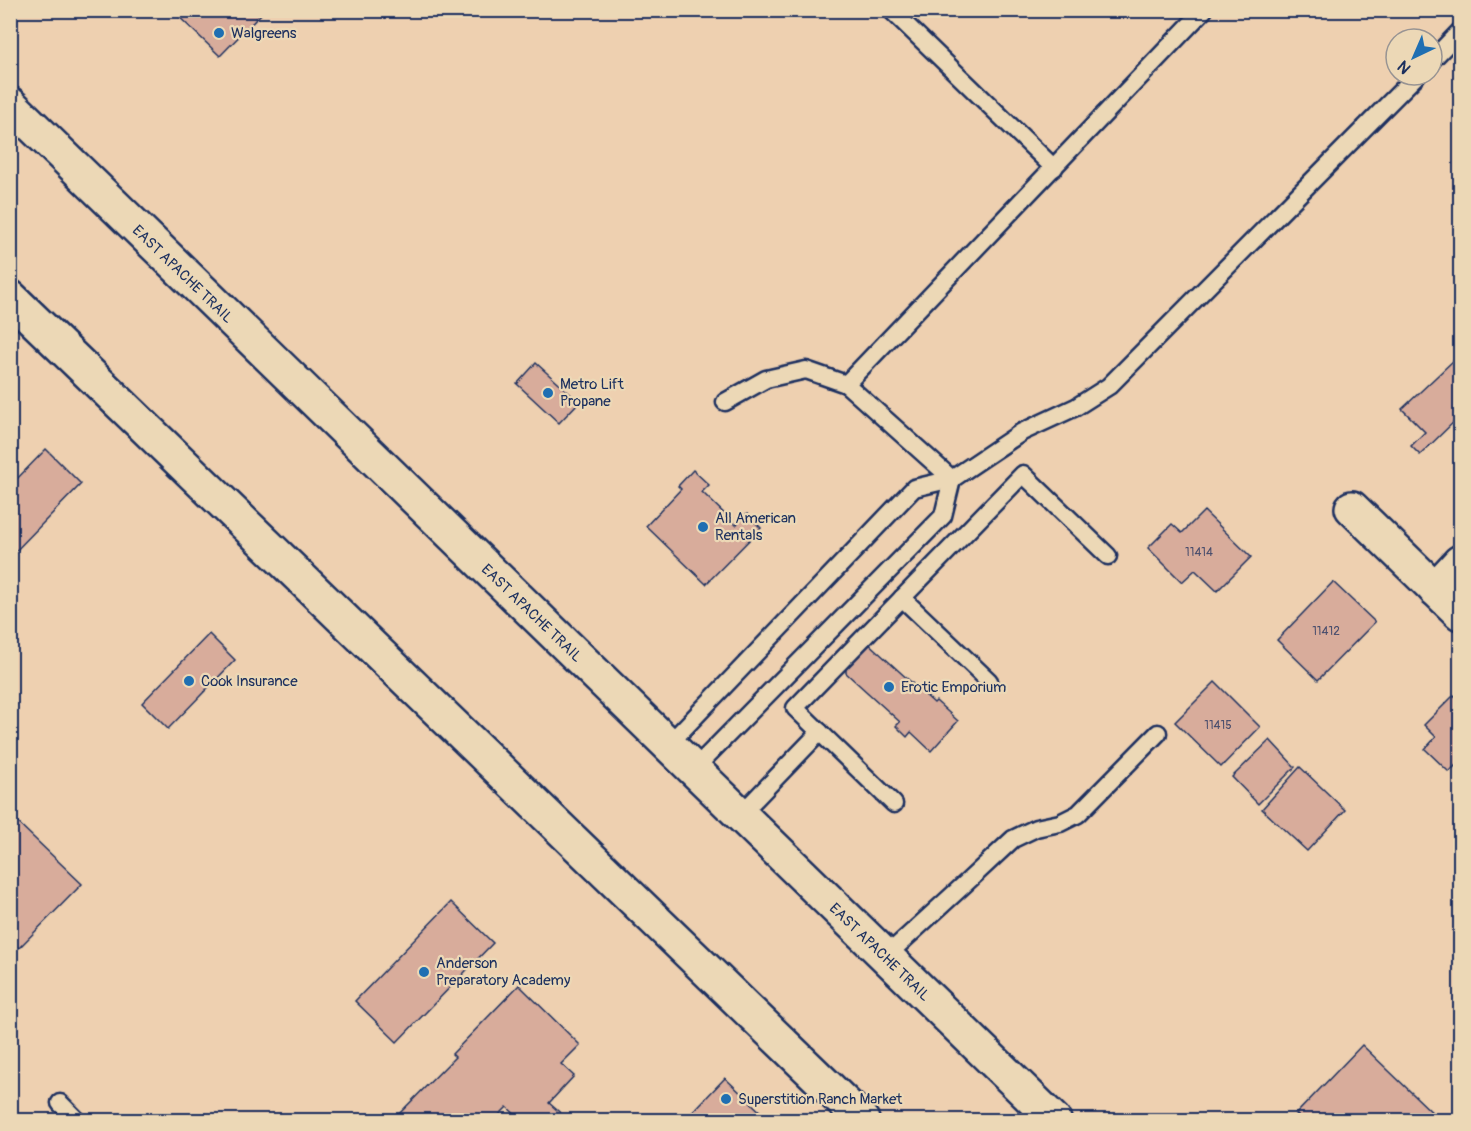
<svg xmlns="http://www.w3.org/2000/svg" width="1471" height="1131" font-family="Pangolin,sans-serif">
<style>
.building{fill:#d8ac9b;stroke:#1b2f5e;stroke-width:1.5}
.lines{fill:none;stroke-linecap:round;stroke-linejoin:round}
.lane-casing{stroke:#1b2f5e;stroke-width:21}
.street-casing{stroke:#1b2f5e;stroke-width:38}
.primary-casing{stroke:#1b2f5e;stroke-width:38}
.lane{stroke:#ecd8b6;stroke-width:16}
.street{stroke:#ecd8b6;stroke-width:33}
.primary{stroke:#ecd8b6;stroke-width:33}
.poi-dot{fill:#1f6fb2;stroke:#ecd8b6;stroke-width:2}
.labels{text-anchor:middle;stroke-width:4.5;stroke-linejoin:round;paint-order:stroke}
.number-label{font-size:12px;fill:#4a4e6d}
.poi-label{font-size:15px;fill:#1b2f5e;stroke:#ecd8b6;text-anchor:start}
.street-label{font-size:15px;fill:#1b2f5e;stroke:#ecd8b6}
</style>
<rect width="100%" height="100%" fill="#eed0b0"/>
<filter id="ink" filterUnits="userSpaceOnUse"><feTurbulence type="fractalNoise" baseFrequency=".0167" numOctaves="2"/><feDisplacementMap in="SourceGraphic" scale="12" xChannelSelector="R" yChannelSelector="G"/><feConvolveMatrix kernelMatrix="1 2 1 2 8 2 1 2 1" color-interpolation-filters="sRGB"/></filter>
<g filter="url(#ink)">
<!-- building -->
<g class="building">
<path d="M 172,10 L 265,10 L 220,56 Z"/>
<path d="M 1454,360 L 1460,367 L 1460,416 L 1420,455 L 1411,446 L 1425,432 L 1402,409 Z"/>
<path d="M 536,363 L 579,402 L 559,423 L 517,384 Z"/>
<path d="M 46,449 L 81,484 L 10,557 L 10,486 Z"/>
<path d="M 693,470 L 709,485 L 702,492 L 736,525 L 747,514 L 761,528 L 706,584 L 646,526 L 681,489 L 678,486 Z"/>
<path d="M 1204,511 L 1251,557 L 1217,591 L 1195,570 L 1182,582 L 1148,548 L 1172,524 L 1182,533 Z"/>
<path d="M 1333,582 L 1375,622 L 1318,680 L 1277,640 Z"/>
<path d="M 209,634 L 235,660 L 168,729 L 142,703 Z"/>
<path d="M 866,641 L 934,703 L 936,701 L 958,721 L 931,751 L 911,732 L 907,737 L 896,726 L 900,722 L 846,673 L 846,663 Z"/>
<path d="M 1215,682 L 1260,727 L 1221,767 L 1175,722 Z"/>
<path d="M 1454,695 L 1460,701 L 1460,761 L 1449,772 L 1425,749 L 1436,737 L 1424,725 Z"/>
<path d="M 1270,740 L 1295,767 L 1258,804 L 1232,777 Z"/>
<path d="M 1300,767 L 1345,810 L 1307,851 L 1262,809 Z"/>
<path d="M 10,815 L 82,884 L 19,948 L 10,940 Z"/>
<path d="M 451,902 L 493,943 L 397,1042 L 355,1001 Z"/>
<path d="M 519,985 L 580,1045 L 561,1064 L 574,1076 L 549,1103 L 565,1117 L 562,1120 L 521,1120 L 507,1107 L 494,1120 L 393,1120 L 455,1057 L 452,1054 Z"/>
<path d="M 1362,1045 L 1440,1120 L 1303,1120 L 1296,1114 Z"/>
<path d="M 725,1078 L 769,1120 L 685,1120 Z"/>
</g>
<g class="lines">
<!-- lane casing -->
<g class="lane-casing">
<g id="lane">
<path d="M 891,10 L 1054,168"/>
<path d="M 1432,60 L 1460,31"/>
<path d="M 725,402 L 766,379 L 806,370 L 846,384"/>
<path d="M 952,479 L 846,384 L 1204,10"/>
<path d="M 902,598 L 989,681"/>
<path d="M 668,745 L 914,488 L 952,479 L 1022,432 L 1076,407 L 1109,386 L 1417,75"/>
<path d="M 693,770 L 943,516 L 952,479"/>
<path d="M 894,804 L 795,708 L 1023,474 L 1108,556"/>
<path d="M 740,815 L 820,732"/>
<path d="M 885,957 L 967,882 L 1013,839 L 1036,828 L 1060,823 L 1078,814 L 1158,733"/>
<path d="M 60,1103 L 77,1120"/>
</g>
</g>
<!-- street casing -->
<g class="street-casing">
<g id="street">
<path d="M 1352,508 L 1460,613"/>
<path d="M 1435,589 L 1460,562"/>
</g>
</g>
<!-- primary casing -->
<g class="primary-casing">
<g id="primary">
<path d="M 10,104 L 1054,1120"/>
<path d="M 10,297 L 862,1120"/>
</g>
</g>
<!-- lane -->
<use href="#lane" class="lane"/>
<!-- street -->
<use href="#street" class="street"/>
<!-- primary -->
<use href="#primary" class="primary"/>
</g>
</g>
<!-- markers -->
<g class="poi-dot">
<circle cx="219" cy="33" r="6"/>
<circle cx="548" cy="393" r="6"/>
<circle cx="703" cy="527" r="6"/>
<circle cx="189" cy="681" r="6"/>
<circle cx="889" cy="687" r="6"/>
<circle cx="424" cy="972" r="6"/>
<circle cx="726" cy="1099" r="6"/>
</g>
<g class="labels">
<!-- number labels -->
<g class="number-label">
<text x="1199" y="556">11414</text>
<text x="1326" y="635">11412</text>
<text x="1218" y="729">11415</text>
</g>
<!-- poi labels -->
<g class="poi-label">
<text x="231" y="38">Walgreens</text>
<text x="560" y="389">Metro Lift<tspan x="560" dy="17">Propane</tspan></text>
<text x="715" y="523">All American<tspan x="715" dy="17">Rentals</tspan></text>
<text x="201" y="686">Cook Insurance</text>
<text x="901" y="692">Erotic Emporium</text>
<text x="436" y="968">Anderson<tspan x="436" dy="17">Preparatory Academy</tspan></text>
<text x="738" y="1104">Superstition Ranch Market</text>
</g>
<!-- street labels -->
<g class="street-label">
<text transform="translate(183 274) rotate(44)" y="5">EAST APACHE TRAIL</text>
<text transform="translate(532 613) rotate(44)" y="5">EAST APACHE TRAIL</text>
<text transform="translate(880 952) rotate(44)" y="5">EAST APACHE TRAIL</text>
</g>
</g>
<!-- margin -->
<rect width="1471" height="1131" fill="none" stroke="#ecd8b6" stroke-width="36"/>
<rect x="18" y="18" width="1435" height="1095" fill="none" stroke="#1b2f5e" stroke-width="2" filter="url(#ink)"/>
<!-- north arrow -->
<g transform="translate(1414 57) rotate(224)"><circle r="28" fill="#ecd8b6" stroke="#989493" stroke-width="1.5"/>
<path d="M0-4.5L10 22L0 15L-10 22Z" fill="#1f6fb2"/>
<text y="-9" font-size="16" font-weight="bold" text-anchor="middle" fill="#1b2f5e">N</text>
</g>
</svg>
